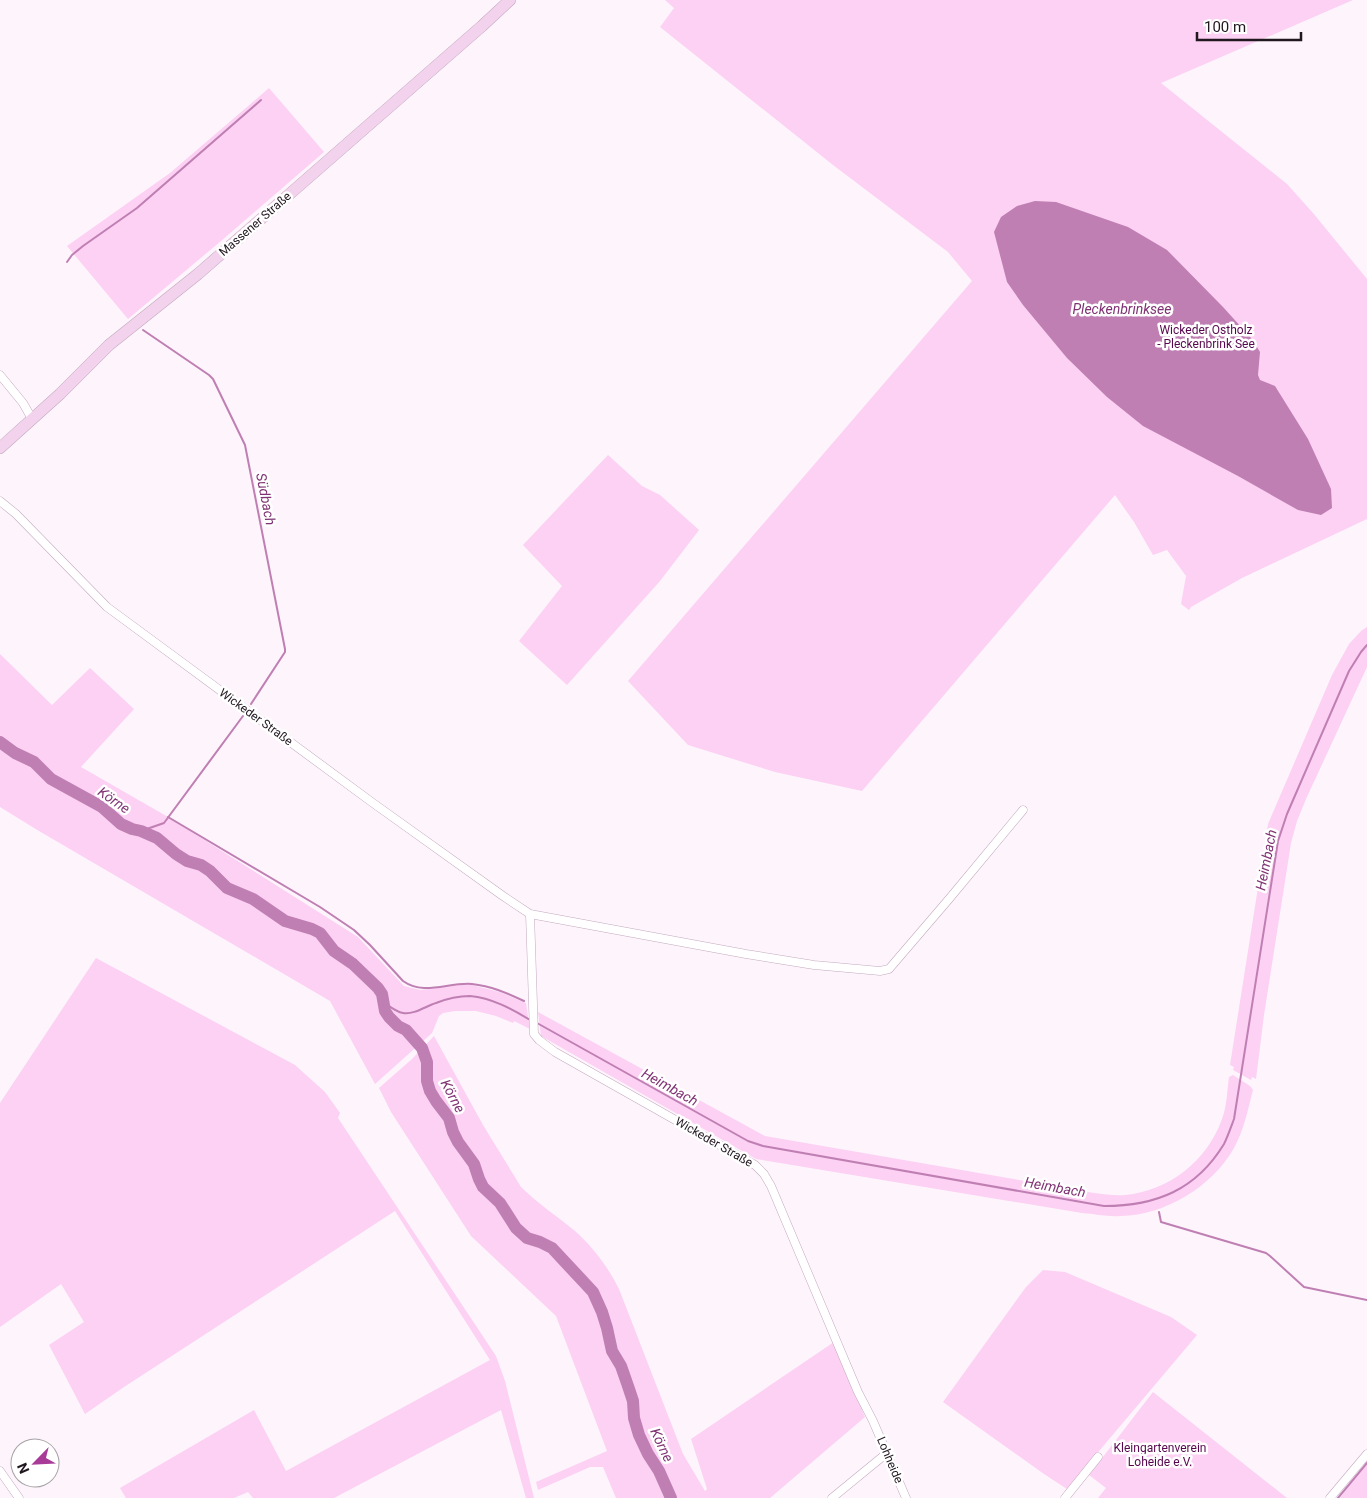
<svg xmlns="http://www.w3.org/2000/svg" width="1367" height="1498" font-family="Roboto,sans-serif">
<style>
.green{fill:#fcd1f3}
.water{fill:#bf7fb3}
.lines{fill:none;stroke-linecap:round;stroke-linejoin:round}
.stream{stroke:#bf7fb3;stroke-width:2}
.river{stroke:#bf7fb3;stroke-width:12}
.street-casing{stroke:#c3aabe;stroke-width:9}
.secondary-casing{stroke:#c3aabe;stroke-width:12}
.street{stroke:#fff;stroke-width:8}
.secondary{stroke:#f2d2ec;stroke-width:11}
.labels{text-anchor:middle;stroke-width:5;stroke-linejoin:round;paint-order:stroke}
.street-label{font-size:12px;fill:#21171f;stroke:#fff}
.park-label{font-size:12px;fill:#57074e;stroke:#fff}
.water-label{font-size:14px;font-style:italic;fill:#803374;stroke:#fff}
</style>
<rect width="100%" height="100%" fill="#fef4fc"/>
<!-- green -->
<g class="green">
<path d="M 665,0 L 1353,0 L 1161,83 L 1287,184 L 1313,213 L 1367,279 L 1367,519 L 1242,578 L 1191,607 L 1189,610 L 1181,604 L 1186,576 L 1167,550 L 1153,555 L 1134,522 L 1115,495 L 862,791 L 775,772 L 688,745 L 628,681 L 972,281 L 948,252 L 833,165 L 660,27 L 674,8 Z"/>
<path d="M 269,88 L 324,152 L 221,241 L 128,319 L 67,246 L 170,173 Z"/>
<path d="M 608,455 L 642,486 L 660,495 L 699,530 L 660,581 L 567,685 L 519,641 L 562,586 L 523,545 Z"/>
<path d="M 1367,627 L 1367,667 L 1306,799 L 1297,821 L 1291,843 L 1264,1015 L 1256,1079 L 1252,1077 L 1251,1080 L 1233,1070 L 1234,1067 L 1230,1065 L 1268,824 L 1332,675 L 1349,644 L 1361,631 Z"/>
<path d="M 0,654 L 52,705 L 90,668 L 134,709 L 81,767 L 168,817 L 358,937 L 404,986 L 420,990 L 468,984 L 500,992 L 526,1003 L 530,1029 L 514,1021 L 513,1023 L 496,1016 L 476,1011 L 455,1011 L 443,1013 L 439,1016 L 432,1033 L 375,1084 L 330,1001 L 39,831 L 0,807 Z"/>
<path d="M 96,958 L 295,1065 L 325,1092 L 340,1113 L 338,1118 L 496,1356 L 505,1381 L 534,1498 L 526,1498 L 501,1410 L 334,1498 L 253,1498 L 248,1492 L 234,1498 L 126,1498 L 120,1488 L 254,1410 L 286,1471 L 490,1360 L 395,1211 L 124,1387 L 85,1414 L 49,1345 L 84,1322 L 61,1284 L 0,1327 L 0,1103 Z"/>
<path d="M 538,1012 L 765,1136 L 1094,1193 C 1104,1194 1115,1196 1125,1195 C 1169,1191 1207,1161 1222,1119 C 1227,1106 1227,1091 1229,1077 L 1233,1075 L 1250,1086 L 1253,1090 C 1248,1109 1244,1130 1234,1148 C 1212,1187 1165,1215 1121,1216 C 1108,1217 1095,1214 1082,1213 L 756,1159 L 541,1036 Z"/>
<path d="M 434,1036 L 483,1125 L 521,1187 C 537,1203 557,1216 575,1231 C 593,1247 608,1267 619,1289 L 683,1454 L 705,1491 L 707,1489 L 691,1439 L 834,1342 L 863,1407 L 862,1410 L 865,1417 L 770,1498 L 616,1498 L 603,1467 L 590,1467 L 538,1490 L 536,1482 L 607,1451 L 556,1316 L 471,1236 L 391,1112 L 379,1088 L 412,1059 Z"/>
<path d="M 1043,1270 L 1065,1272 L 1171,1317 L 1197,1335 L 1067,1489 L 1044,1474 L 943,1402 L 1026,1287 Z"/>
<path d="M 1153,1392 L 1287,1498 L 1098,1498 L 1106,1488 L 1089,1475 Z"/>
<path d="M 1367,1461 L 1367,1498 L 1340,1498 Z"/>
</g>
<!-- water -->
<path class="water" d="M 1035,201 L 1056,202 L 1128,227 L 1167,250 L 1223,307 L 1252,339 L 1260,352 L 1258,375 L 1260,380 L 1275,386 L 1308,439 L 1331,489 L 1332,508 L 1321,515 L 1298,510 L 1238,476 L 1143,426 L 1107,397 L 1067,358 L 1023,305 L 1007,282 L 994,232 L 1001,217 L 1017,206 Z"/>
<g class="lines">
<!-- stream -->
<g class="stream">
<path d="M 67,262 L 72,255 L 83,246 L 137,208 L 261,100"/>
<path d="M 143,330 L 209,375 L 213,379 L 245,445 L 285,649 L 285,652 L 251,704"/>
<path d="M 168,817 L 320,907 L 354,930 L 370,945 L 403,981 C 424,996 448,982 472,984 C 491,986 507,993 524,1001"/>
<path d="M 141,831 L 164,823 L 243,716"/>
<path d="M 383,1002 C 389,1006 396,1012 403,1013 C 414,1015 426,1006 436,1003 C 446,999 459,996 470,996 C 492,998 512,1009 530,1020"/>
<path d="M 537,1023 L 748,1141 L 763,1146 L 1104,1206 C 1156,1206 1196,1190 1224,1144 C 1228,1136 1231,1127 1234,1119 L 1278,841 L 1287,814 L 1349,671 L 1361,652 L 1367,645"/>
<path d="M 1159,1212 L 1161,1222 L 1266,1253 L 1270,1256 L 1304,1287 L 1367,1300"/>
<path d="M 1338,1498 L 1367,1463"/>
</g>
<!-- river -->
<path class="river" d="M 0,742 L 15,753 L 34,762 L 51,779 L 102,807 L 121,824 L 132,829 L 141,831 L 157,838 L 176,854 L 187,861 L 201,865 L 210,871 L 227,888 L 253,899 L 285,921 L 312,929 L 320,933 L 334,951 L 353,964 L 378,988 L 382,994 L 385,1011 L 389,1017 L 398,1026 L 406,1030 L 422,1048 L 427,1062 L 427,1081 L 430,1091 L 436,1101 L 449,1118 L 453,1132 L 458,1142 L 474,1164 L 479,1179 L 483,1187 L 500,1203 L 516,1228 L 527,1238 L 540,1242 L 552,1248 L 593,1292 L 602,1312 L 607,1328 L 612,1351 L 621,1366 L 628,1386 L 633,1401 L 634,1418 L 639,1435 L 648,1454 L 659,1471 L 671,1498"/>
<!-- street casing -->
<g class="street-casing">
<g id="street">
<path d="M 0,375 L 23,403 L 32,419"/>
<path d="M 0,501 L 16,514 L 107,607 L 373,803 L 503,896 L 530,914 L 746,954 L 814,965 L 880,971 L 889,969 L 949,899 L 1023,810"/>
<path d="M 530,914 L 534,1034 L 539,1040 L 555,1052 L 755,1165 L 764,1174 L 771,1186 L 858,1392 L 873,1421 L 906,1498"/>
<path d="M 0,1471 L 19,1498"/>
<path d="M 832,1498 L 887,1453"/>
<path d="M 1065,1498 L 1098,1457"/>
<path d="M 1330,1498 L 1367,1454"/>
</g>
</g>
<!-- secondary casing -->
<g class="secondary-casing">
<path id="secondary" d="M 0,448 L 60,394 L 109,345 L 198,274 L 482,26 L 510,0"/>
</g>
<!-- street -->
<use href="#street" class="street"/>
<!-- secondary -->
<use href="#secondary" class="secondary"/>
</g>
<g class="labels">
<!-- street labels -->
<g class="street-label">
<text transform="translate(255 224) rotate(-41)" y="4">Massener Straße</text>
<text transform="translate(256 717) rotate(36)" y="4">Wickeder Straße</text>
<text transform="translate(714 1142) rotate(30)" y="4">Wickeder Straße</text>
<text transform="translate(890 1460) rotate(67)" y="4">Lohheide</text>
</g>
<!-- park labels -->
<g class="park-label">
<text x="1206" y="334">Wickeder Ostholz<tspan x="1206" dy="14">- Pleckenbrink See</tspan></text>
<text x="1160" y="1452">Kleingartenverein<tspan x="1160" dy="14">Loheide e.V.</tspan></text>
</g>
<!-- water labels -->
<g class="water-label">
<text x="1122" y="314">Pleckenbrinksee</text>
<text transform="translate(266 499) rotate(79)" y="5">Südbach</text>
<text transform="translate(114 800) rotate(35)" y="5">Körne</text>
<text transform="translate(1266 860) rotate(-79)" y="5">Heimbach</text>
<text transform="translate(670 1087) rotate(29)" y="5">Heimbach</text>
<text transform="translate(453 1096) rotate(62)" y="5">Körne</text>
<text transform="translate(1055 1187) rotate(10)" y="5">Heimbach</text>
<text transform="translate(662 1445) rotate(65)" y="5">Körne</text>
</g>
</g>
<!-- north arrow -->
<g transform="translate(35 1463) rotate(246)"><circle r="24" fill="#ffffff" stroke="#a6a2a5"/>
<path d="M0-4L9 19L0 12L-9 19Z" fill="#a83a98"/>
<text y="-8" font-size="14" font-weight="bold" text-anchor="middle" fill="#21171f">N</text>
</g>
<!-- scale -->
<path d="M1197 32v8h104v-8" fill="none" stroke="#21171f" stroke-width="2.5"/>
<text x="1204" y="32" font-size="15" fill="#21171f" stroke="#ffffff" stroke-width="4" paint-order="stroke">100 m</text>
</svg>
